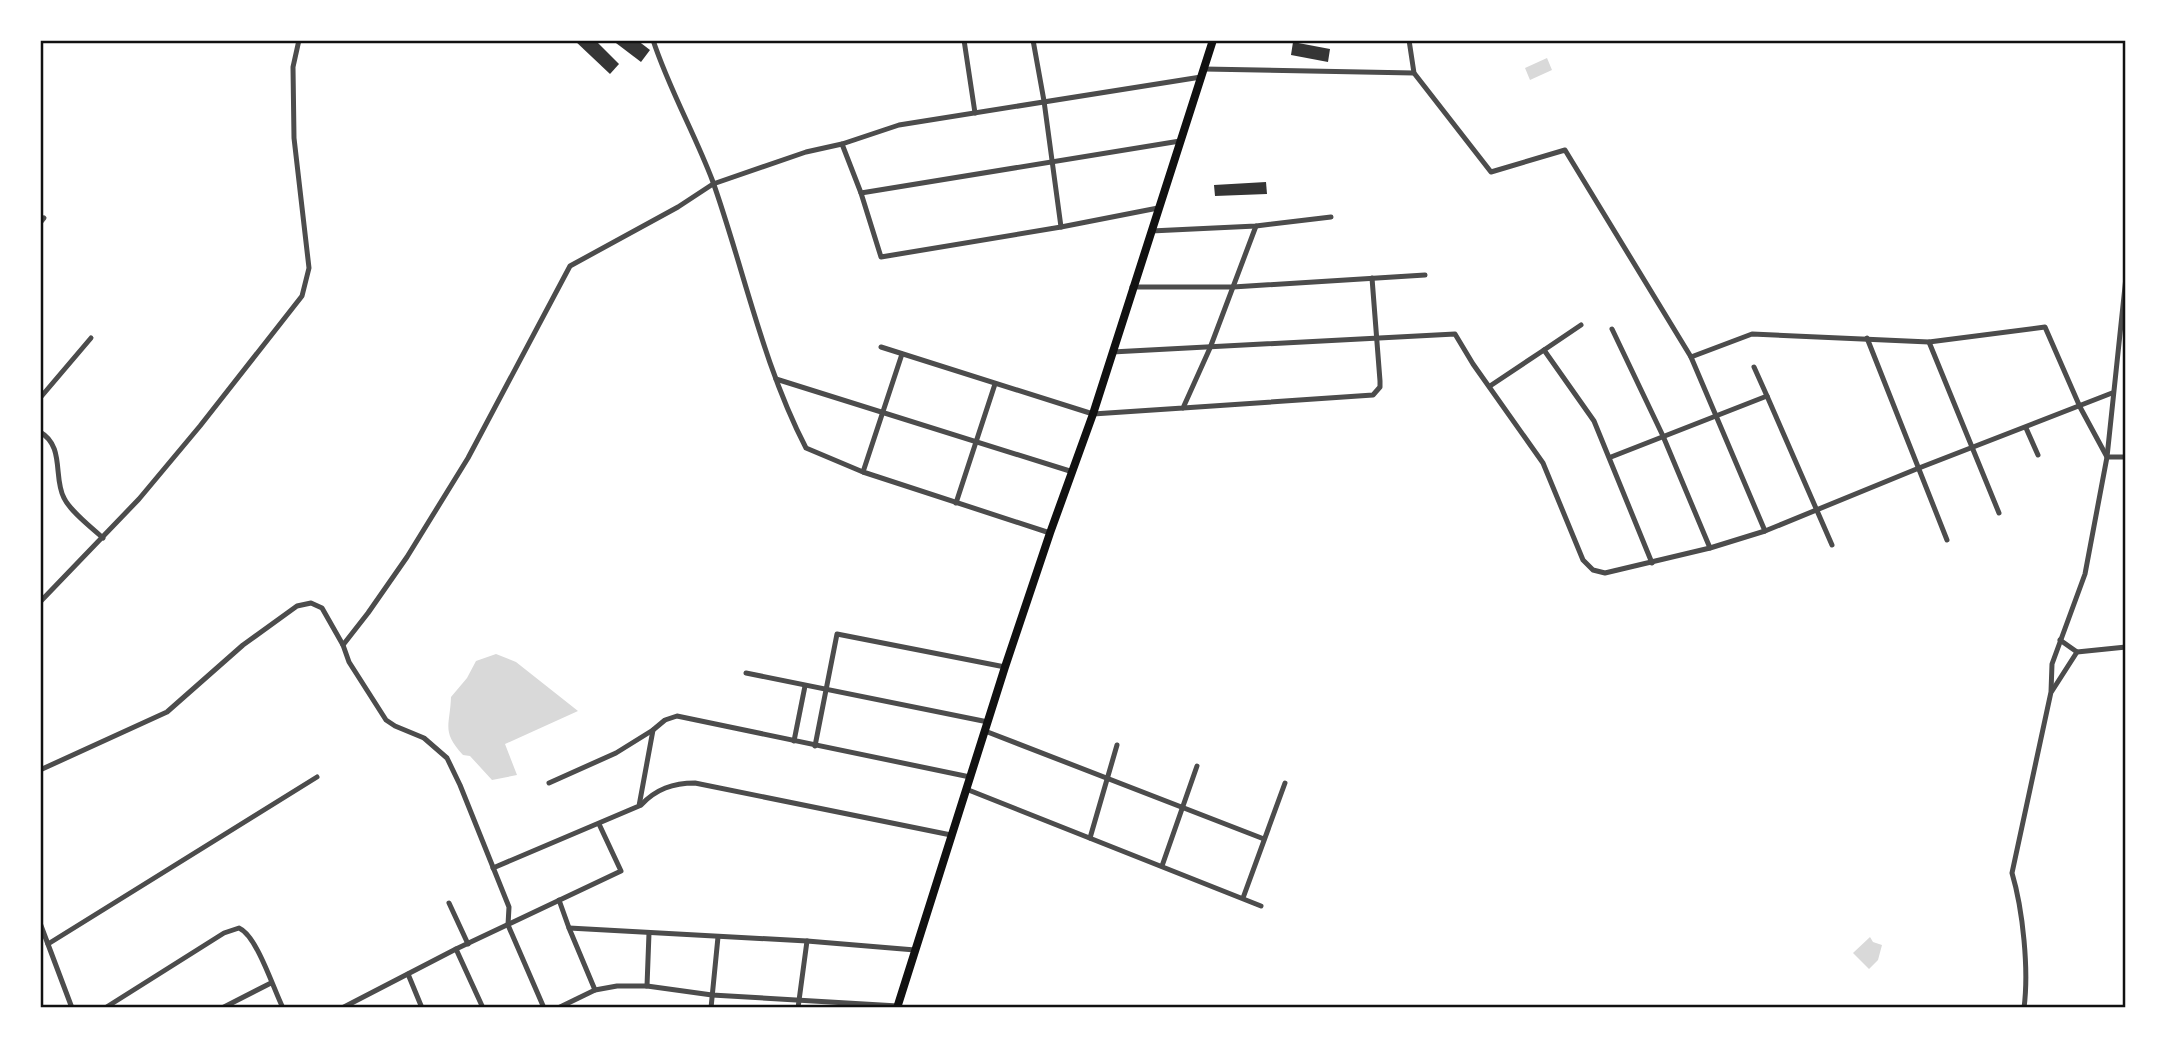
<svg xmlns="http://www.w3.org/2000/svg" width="2166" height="1048" font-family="Raleway,sans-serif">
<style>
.water{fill:#d9d9d9}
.building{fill:#353535}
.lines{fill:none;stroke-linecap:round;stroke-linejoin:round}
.minor{stroke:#4c4c4c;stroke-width:5}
.primary{stroke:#111;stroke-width:8}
.neatline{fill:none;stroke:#111;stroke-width:2.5}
</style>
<rect width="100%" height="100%" fill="#fff"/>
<!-- water -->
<g class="water">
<path d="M 1547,58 L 1552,70 L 1530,80 L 1525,68 Z"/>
<path d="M 496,654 L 516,662 L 578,711 L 505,744 L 517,775 L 492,780 L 470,756 L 463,755 C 441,731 450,726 451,697 L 467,678 L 476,661 Z"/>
<path d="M 1870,937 L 1873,942 L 1882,945 L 1878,960 L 1869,969 L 1853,953 Z"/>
</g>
<!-- building -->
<g class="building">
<path d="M 574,40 L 595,40 L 619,64 L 610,74 Z"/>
<path d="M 612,40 L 637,40 L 650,50 L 641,62 Z"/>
<path d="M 1293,42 L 1330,49 L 1328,62 L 1291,55 Z"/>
<path d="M 1266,182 L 1267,194 L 1215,196 L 1214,185 Z"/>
</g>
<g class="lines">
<!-- minor -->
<g class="minor">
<path d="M 653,40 C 669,89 695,134 713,182 C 744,270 763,365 806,448 L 863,472"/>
<path d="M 964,40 L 975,113"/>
<path d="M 1033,40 L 1044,101 L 1061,227"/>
<path d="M 1409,40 L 1414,73 L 1491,172 L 1565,150 L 1691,357 L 1765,531"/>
<path d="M 1204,69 L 1414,73"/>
<path d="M 842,144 L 899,125 L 1201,77"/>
<path d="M 861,193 L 1180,141"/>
<path d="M 40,223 L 44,218"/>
<path d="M 1151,231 L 1256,226 L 1331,217"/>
<path d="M 1132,287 L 1233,287 L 1425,275"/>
<path d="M 1612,329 L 1663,436 L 1710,548"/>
<path d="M 1867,338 L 1947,540"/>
<path d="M 1929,342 L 1999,513"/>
<path d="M 881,347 L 1093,414 L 1183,408 L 1210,348 L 1256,226"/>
<path d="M 1544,350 L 1581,325"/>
<path d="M 1112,352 L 1455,334 L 1473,364 L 1543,463 L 1583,560 L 1593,570 L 1605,573 L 1710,548 L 1765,531 L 1919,468 L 2112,393"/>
<path d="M 902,354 L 863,472 L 1050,533"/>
<path d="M 1691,357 L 1752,334 L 1929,342 L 2045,327 L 2080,407 L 2107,457 L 2126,457"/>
<path d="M 1754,367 L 1767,396"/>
<path d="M 776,379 L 1073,472"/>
<path d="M 1490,386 L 1544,350 L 1594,421 L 1652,563"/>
<path d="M 40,398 L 91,338"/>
<path d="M 1183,408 L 1373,395 L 1380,387 L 1380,381 L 1372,278"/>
<path d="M 2026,428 L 2038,455"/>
<path d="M 40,432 C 65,446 53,478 64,498 C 70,511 92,528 103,538"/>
<path d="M 1611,457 L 1767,396 L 1832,545"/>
<path d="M 956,503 L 995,384"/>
<path d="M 40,602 L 139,499 L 200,426 L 302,296 L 309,268 L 294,138 L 293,67 L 299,40"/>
<path d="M 2060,640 L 2077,652 L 2126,647"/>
<path d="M 343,645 L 368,613 L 407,557 L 468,458 L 570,266 L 678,207 L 713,184 L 806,152 L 842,144 L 861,193 L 881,257 L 1061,227 L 1158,208"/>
<path d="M 746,673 L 988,722"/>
<path d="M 2052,691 L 2077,652"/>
<path d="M 985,731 L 1264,839"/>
<path d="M 794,741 L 805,686"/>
<path d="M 815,746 L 837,634 L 1005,667"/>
<path d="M 40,770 L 167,712 L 243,645 L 297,606 L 311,603 L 322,608 L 343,645 L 349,662 L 386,720 L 395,726 L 424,738 L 447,758 L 460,785 L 509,907 L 508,925 L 544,1008"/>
<path d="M 549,783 L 616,753 L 653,730"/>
<path d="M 966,789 L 1261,906"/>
<path d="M 641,805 C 656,789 673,783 695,783 L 951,835"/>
<path d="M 1090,838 L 1117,745"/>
<path d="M 1162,866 L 1197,766"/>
<path d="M 493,868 L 639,806 L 653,730 L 665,720 L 677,716 L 970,777"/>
<path d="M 1243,898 L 1285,783"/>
<path d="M 559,900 L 569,928 L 595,990"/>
<path d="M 449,903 L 468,944"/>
<path d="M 40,923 L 72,1008"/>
<path d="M 569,928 L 807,941 L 915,950"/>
<path d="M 48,944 L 317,777"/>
<path d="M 456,949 L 483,1008"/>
<path d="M 408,974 L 422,1008"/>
<path d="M 647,986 L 649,933"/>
<path d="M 105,1008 L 224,933 L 239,928 C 257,936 273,988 283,1008"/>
<path d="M 222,1008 L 271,983"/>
<path d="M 342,1008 L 456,949 L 621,871 L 599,824"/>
<path d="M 558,1008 L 595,990 L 617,986 L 647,986 L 712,995 L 898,1006"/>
<path d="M 711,1008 L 718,937"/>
<path d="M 798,1008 L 807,941"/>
<path d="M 2024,1008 C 2029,970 2023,910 2012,873 L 2051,692 L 2052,664 L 2085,574 L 2107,457 L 2126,277"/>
</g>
<!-- primary -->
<path class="primary" d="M 897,1008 L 1005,667 L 1050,533 L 1093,414 L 1213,40"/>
</g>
<!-- border -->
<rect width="2166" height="1048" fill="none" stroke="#ffffff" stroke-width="84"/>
<rect x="42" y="42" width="2082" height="964" class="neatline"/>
</svg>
